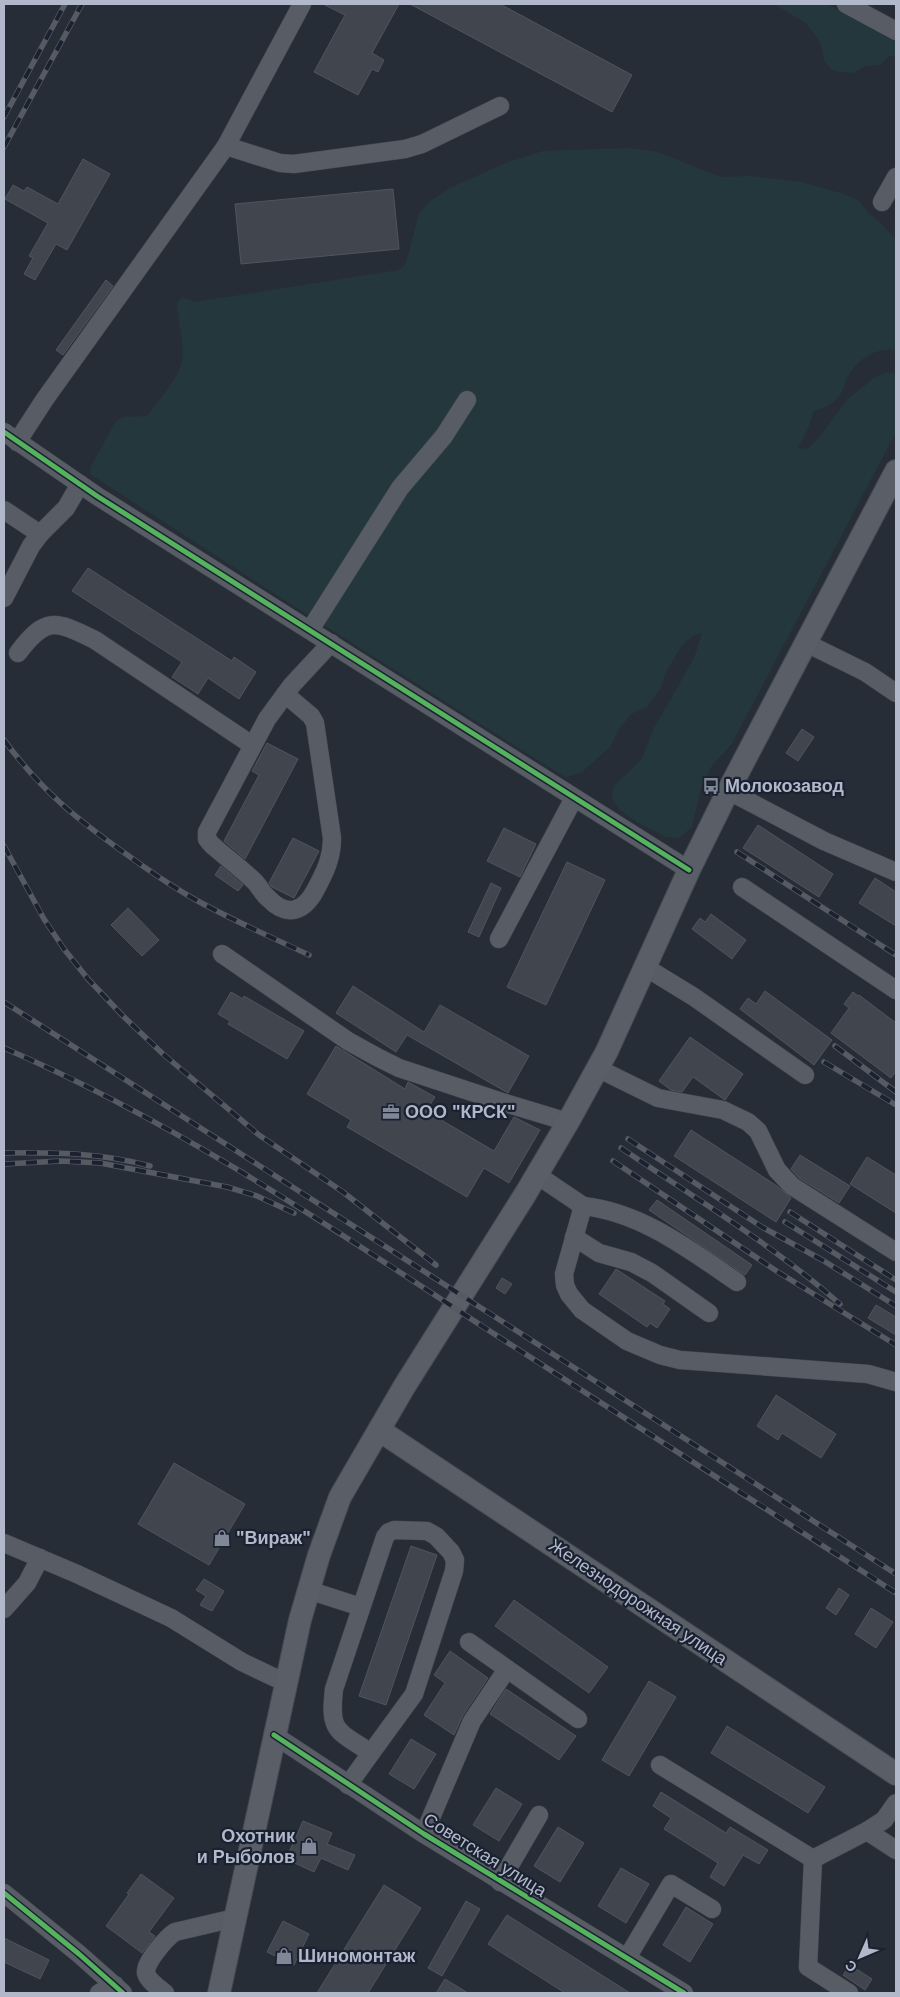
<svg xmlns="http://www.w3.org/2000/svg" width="900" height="1997" font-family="Helvetica,sans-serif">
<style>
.green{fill:#24373d}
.building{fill:#40454e;stroke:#4f555f}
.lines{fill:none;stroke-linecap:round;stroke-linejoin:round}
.minor-casing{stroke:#444850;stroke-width:19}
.major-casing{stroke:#444a53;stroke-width:24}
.minor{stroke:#585c64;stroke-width:18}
.major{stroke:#5a5e67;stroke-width:22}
.rail-casing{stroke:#565a62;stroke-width:5.5}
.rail{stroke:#1a2232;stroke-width:4;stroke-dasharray:11;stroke-linecap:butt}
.cycleway-casing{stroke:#1a2232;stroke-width:8}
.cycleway{stroke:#56b35d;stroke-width:5}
.labels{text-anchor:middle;stroke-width:4.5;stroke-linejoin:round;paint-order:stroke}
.poi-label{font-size:18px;font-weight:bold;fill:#b0b8c9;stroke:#1a2232;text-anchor:start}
.street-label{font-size:18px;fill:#b0b8c9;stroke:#1a2232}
</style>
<rect width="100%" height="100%" fill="#272d37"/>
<!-- green -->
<g class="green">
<path d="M 774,4 L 827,4 L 896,42 L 896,56 L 889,56 L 880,65 L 865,66 L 853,73 L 840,72 L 832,70 L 824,61 L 821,43 L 806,23 Z"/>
<path d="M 630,148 L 658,152 L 720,177 L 749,176 L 802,182 L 847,195 L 860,202 L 869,214 L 881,223 L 896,240 L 896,350 C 875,348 858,358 848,377 C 844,382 844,390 840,395 C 833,404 824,408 814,411 L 808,429 L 798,448 L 806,450 L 817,440 L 848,399 L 875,377 L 889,372 L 896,374 L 896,432 L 731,745 L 713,764 L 708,773 L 701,787 L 692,827 L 679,838 L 666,837 L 637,822 L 620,810 L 612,798 L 614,786 L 642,759 L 653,730 L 694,658 L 702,633 L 693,636 L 682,645 L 666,672 L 661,688 L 647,707 L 631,714 L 619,729 L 610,747 L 581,773 L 565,777 L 306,614 L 90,474 L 91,466 L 116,421 L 123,417 L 147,416 C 156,404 180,376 182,361 C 185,342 178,322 177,303 L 182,297 L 195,302 L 399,270 L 404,266 L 407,259 L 419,213 L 429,202 L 452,187 L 506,163 L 543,151 Z"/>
</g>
<!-- building -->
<g class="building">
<path d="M 323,4 L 399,4 L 372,53 L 384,60 L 378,72 L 372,69 L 358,95 L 314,72 L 345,15 Z"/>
<path d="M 410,4 L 500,4 L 632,75 L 612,112 Z"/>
<path d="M 83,159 L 110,174 L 67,250 L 56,244 L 35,280 L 24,274 L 33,258 L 29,256 L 48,223 L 5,199 L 13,185 L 24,191 L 27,187 L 58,204 Z"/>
<path d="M 393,189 L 399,249 L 241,264 L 235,204 Z"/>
<path d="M 106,280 L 113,286 L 63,355 L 56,350 Z"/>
<path d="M 88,568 L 232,661 L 234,657 L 256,672 L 239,699 L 208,678 L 198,694 L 172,677 L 182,662 L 72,591 Z"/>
<path d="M 802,729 L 814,737 L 798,761 L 786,753 Z"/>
<path d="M 267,743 L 298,759 L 245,859 L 224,841 L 259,775 L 252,771 Z"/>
<path d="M 758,825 L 833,874 L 819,897 L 743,848 Z"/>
<path d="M 504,828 L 536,844 L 520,877 L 487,861 Z"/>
<path d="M 293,838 L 319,851 L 294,898 L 272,887 L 269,883 Z"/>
<path d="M 567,862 L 605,880 L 546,1005 L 507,987 Z"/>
<path d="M 221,866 L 243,885 L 238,891 L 215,875 Z"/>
<path d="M 875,878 L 896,892 L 896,926 L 859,903 Z"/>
<path d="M 491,883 L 501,888 L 479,937 L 468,932 Z"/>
<path d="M 128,908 L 159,940 L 142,956 L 111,925 Z"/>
<path d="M 711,914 L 746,940 L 732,959 L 692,929 L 700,918 L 705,922 Z"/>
<path d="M 353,986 L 424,1032 L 440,1005 L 529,1056 L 508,1093 L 407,1035 L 396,1052 L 336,1013 Z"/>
<path d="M 765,991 L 832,1040 L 814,1065 L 740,1009 L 748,998 L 756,1004 Z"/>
<path d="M 231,992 L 243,999 L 244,996 L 304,1031 L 287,1059 L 228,1024 L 230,1021 L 218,1014 Z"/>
<path d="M 853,992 L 858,996 L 859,995 L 896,1023 L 896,1071 L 891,1078 L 831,1033 L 849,1008 L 844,1004 Z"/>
<path d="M 690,1037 L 743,1074 L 725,1100 L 693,1077 L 682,1092 L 671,1090 L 659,1081 Z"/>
<path d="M 336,1046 L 405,1089 L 408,1082 L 435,1097 L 426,1111 L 494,1151 L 514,1117 L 540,1130 L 509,1183 L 484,1168 L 467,1197 L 347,1127 L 351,1120 L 307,1094 Z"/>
<path d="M 691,1130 L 777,1186 L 791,1198 L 776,1222 L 674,1156 Z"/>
<path d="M 800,1155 L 850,1186 L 839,1203 L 799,1178 L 791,1169 Z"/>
<path d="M 867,1157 L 896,1175 L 896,1213 L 850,1184 Z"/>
<path d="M 657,1200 L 752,1265 L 745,1275 L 649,1210 Z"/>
<path d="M 616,1269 L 665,1301 L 663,1304 L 670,1309 L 657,1328 L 650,1323 L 647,1327 L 599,1294 Z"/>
<path d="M 502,1278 L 512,1284 L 505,1294 L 496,1288 Z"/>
<path d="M 876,1305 L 896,1317 L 896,1335 L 868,1318 Z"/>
<path d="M 776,1395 L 836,1434 L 821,1458 L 782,1433 L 778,1440 L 757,1426 Z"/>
<path d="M 174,1463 L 245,1504 L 209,1565 L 138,1524 Z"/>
<path d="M 411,1546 L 437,1555 L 386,1705 L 359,1696 Z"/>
<path d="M 204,1579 L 224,1591 L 212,1611 L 200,1605 L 206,1596 L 196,1590 Z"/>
<path d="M 839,1588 L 849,1595 L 836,1615 L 826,1608 Z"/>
<path d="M 514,1600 L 608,1667 L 589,1693 L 495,1626 Z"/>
<path d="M 871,1608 L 893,1622 L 876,1648 L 855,1634 Z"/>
<path d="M 450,1651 L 488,1678 L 463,1715 L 454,1735 L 424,1715 L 445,1683 L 434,1675 Z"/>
<path d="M 649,1681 L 676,1697 L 629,1776 L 602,1760 Z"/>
<path d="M 506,1689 L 576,1736 L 559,1760 L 490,1714 Z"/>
<path d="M 727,1726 L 825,1787 L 808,1813 L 711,1753 Z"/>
<path d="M 411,1739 L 436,1754 L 414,1789 L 389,1774 Z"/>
<path d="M 496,1788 L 522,1804 L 499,1841 L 473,1825 Z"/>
<path d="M 661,1792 L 726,1833 L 730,1827 L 768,1850 L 759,1864 L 743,1855 L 724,1886 L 710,1877 L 718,1863 L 664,1829 L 671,1818 L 653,1806 Z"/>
<path d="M 303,1821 L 332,1833 L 327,1844 L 355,1855 L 348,1870 L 321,1858 L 314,1872 L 286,1859 Z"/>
<path d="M 558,1827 L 584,1843 L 560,1882 L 534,1866 Z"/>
<path d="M 621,1868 L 649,1884 L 626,1923 L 598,1906 Z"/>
<path d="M 141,1874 L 174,1898 L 149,1932 L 155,1936 L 142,1953 L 106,1926 L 129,1894 L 127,1893 Z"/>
<path d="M 384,1885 L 421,1908 L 368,1993 L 317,1993 Z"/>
<path d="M 466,1901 L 480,1909 L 442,1976 L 428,1968 Z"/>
<path d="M 686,1907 L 713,1924 L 690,1962 L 663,1945 Z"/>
<path d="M 507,1915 L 630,1993 L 565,1993 L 488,1944 Z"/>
<path d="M 283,1921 L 309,1934 L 294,1965 L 267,1952 Z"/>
<path d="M 4,1938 L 49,1960 L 40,1979 L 4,1962 Z"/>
<path d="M 850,1965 L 872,1979 L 865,1990 L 843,1975 Z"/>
<path d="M 445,1979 L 468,1993 L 436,1993 Z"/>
</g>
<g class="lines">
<!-- minor casing -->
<g class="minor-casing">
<g id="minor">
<path d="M 846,4 L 896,31"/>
<path d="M 226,146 L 280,163 L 294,164 L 405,149 L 422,144 L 500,106"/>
<path d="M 882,202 L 896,177"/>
<path d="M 4,432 L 97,496 L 689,870"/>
<path d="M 17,442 L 45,399 L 226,146 L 302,4"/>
<path d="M 4,510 L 40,534"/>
<path d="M 4,598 L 31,546 L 40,534 L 66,508 L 80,484"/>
<path d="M 310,630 L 400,488 L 444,436 L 467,400"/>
<path d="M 806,643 L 865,672 L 896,693"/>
<path d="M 18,653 C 46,615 56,621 95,640 L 252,745"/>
<path d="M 285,694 L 311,716 L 315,723 L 332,838 C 332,858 325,872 316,889 C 304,912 287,918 268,898 C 262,893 259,885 253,880 C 240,868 226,857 212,845 L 207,839 L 207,832 L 267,719 L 292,685 L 331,643"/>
<path d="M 729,791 L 824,841 L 896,872"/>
<path d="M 742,887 L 896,990"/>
<path d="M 499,939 L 574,798"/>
<path d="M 222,954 L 348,1041 L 377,1057 L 399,1068 L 502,1102 L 568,1122"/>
<path d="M 645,967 L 694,997 L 805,1075"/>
<path d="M 597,1068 L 658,1098 L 723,1110 L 748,1122 L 758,1131 L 777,1170 L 792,1186 L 896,1252"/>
<path d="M 537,1175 L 583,1206 L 564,1274 L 565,1285 L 569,1294 L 582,1310 L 627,1341 L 660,1355 L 680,1360 L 868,1374 L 896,1382"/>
<path d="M 583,1206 C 641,1212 690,1250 737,1282"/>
<path d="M 574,1237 L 599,1253 L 631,1262 L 652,1273 L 709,1313"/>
<path d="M 394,1530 L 427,1531 L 436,1536 L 451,1552 L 455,1560 L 454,1571 L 414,1694 L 371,1753 C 337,1730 329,1733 334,1689 L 385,1537 L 389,1532 Z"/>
<path d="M 4,1543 L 77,1574 L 171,1618 L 242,1662 L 286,1683"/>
<path d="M 308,1590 L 361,1607"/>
<path d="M 4,1609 L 27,1583 L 40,1558"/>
<path d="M 469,1642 L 578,1719"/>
<path d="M 274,1735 L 424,1834 L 684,1993"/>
<path d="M 660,1765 L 813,1859 L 867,1831 L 896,1850"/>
<path d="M 348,1785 L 371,1753"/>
<path d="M 867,1831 L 884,1820 L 896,1803"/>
<path d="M 424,1834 L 472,1721 L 507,1669"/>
<path d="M 813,1859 L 808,1967 L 849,1993"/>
<path d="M 500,1882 L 539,1815"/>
<path d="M 4,1893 L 79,1954 L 123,1993"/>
<path d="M 627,1958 L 671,1884 L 712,1909"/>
<path d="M 99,1993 L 115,1985"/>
<path d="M 165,1993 C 159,1988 148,1981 146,1973 C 144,1963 167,1937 175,1932 L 235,1918"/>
</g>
</g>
<!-- major casing -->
<g class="major-casing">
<g id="major">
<path d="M 379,1430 L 896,1774"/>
<path d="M 219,1993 L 300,1620 L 319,1555 L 340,1497 L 404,1387 L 526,1193 L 568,1122 L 607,1051 L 689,870 L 726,795 L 896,471"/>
</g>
</g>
<!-- minor -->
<use href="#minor" class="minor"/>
<!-- major -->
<use href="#major" class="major"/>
<!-- rail casing -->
<g class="rail-casing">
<g id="rail">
<path d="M 4,117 L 65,4"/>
<path d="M 4,147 L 82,4"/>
<path d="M 4,740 C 41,790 75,818 126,854 C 148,870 171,886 196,900 C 232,920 271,937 309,955"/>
<path d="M 4,846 L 44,919 L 64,949 L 88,979 L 123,1016 L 163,1054 L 259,1135 L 343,1192 L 436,1265"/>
<path d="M 737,852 L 896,955"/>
<path d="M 4,1002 L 896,1574"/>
<path d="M 835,1046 L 896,1092"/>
<path d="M 4,1048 C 174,1121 331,1227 485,1328 C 622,1417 760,1504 896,1593"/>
<path d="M 824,1062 L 896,1105"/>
<path d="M 628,1139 L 762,1227 L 824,1261 L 896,1306"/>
<path d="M 621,1148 C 695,1198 773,1245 840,1304"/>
<path d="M 4,1153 C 53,1152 102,1153 150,1166"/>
<path d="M 613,1161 L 778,1272 L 896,1345"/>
<path d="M 4,1164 L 61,1161 L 100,1163 L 227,1187 L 257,1196 L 294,1213"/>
<path d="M 790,1212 L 896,1280"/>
<path d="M 785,1222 L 896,1292"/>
</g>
</g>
<!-- rail -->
<use href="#rail" class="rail"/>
<!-- cycleway casing -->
<g class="cycleway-casing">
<g id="cycleway">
<path d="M 4,432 L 97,496 L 689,870"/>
<path d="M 274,1735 L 424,1834 L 684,1993"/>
<path d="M 4,1893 L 79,1954 L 123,1993"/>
</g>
</g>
<!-- cycleway -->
<use href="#cycleway" class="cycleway"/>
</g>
<!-- icons -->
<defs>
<g id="bus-bare" transform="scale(1.35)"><path d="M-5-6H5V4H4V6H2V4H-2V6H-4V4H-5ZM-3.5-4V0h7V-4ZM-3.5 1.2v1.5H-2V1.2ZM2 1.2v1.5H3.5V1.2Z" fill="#808796" stroke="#1a2232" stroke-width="2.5" paint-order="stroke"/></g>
<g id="office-bare" transform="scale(1.35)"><path d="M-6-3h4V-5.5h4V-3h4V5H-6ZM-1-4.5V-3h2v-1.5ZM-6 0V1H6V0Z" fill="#808796" stroke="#1a2232" stroke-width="2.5" paint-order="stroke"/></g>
<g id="shop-bare" transform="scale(1.35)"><path d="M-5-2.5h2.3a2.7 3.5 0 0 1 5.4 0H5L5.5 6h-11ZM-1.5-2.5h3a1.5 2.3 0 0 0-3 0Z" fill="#808796" stroke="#1a2232" stroke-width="2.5" paint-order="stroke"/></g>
</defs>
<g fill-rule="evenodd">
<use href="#bus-bare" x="711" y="786"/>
<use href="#office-bare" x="391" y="1112"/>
<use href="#shop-bare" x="222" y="1538"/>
<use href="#shop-bare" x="309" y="1846"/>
<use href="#shop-bare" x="284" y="1956"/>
</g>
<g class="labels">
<!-- poi labels -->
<g class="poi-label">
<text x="725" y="792">Молокозавод</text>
<text x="405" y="1118">ООО "КРСК"</text>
<text x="236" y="1544">"Вираж"</text>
<text x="295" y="1842" text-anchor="end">Охотник<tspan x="295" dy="21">и Рыболов</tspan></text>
<text x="298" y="1962">Шиномонтаж</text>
</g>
<!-- street labels -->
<g class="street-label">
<text transform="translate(638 1602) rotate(34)" y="6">Железнодорожная улица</text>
<text transform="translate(485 1855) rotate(32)" y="6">Советская улица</text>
</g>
</g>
<!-- border -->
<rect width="900" height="1997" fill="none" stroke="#b0b8c9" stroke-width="10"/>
<!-- north arrow -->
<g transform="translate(860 1957) rotate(225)" stroke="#1a2232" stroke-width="4" paint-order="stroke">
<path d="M0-4L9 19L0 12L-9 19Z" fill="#b0b8c9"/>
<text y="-8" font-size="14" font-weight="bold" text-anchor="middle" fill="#b0b8c9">С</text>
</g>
</svg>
